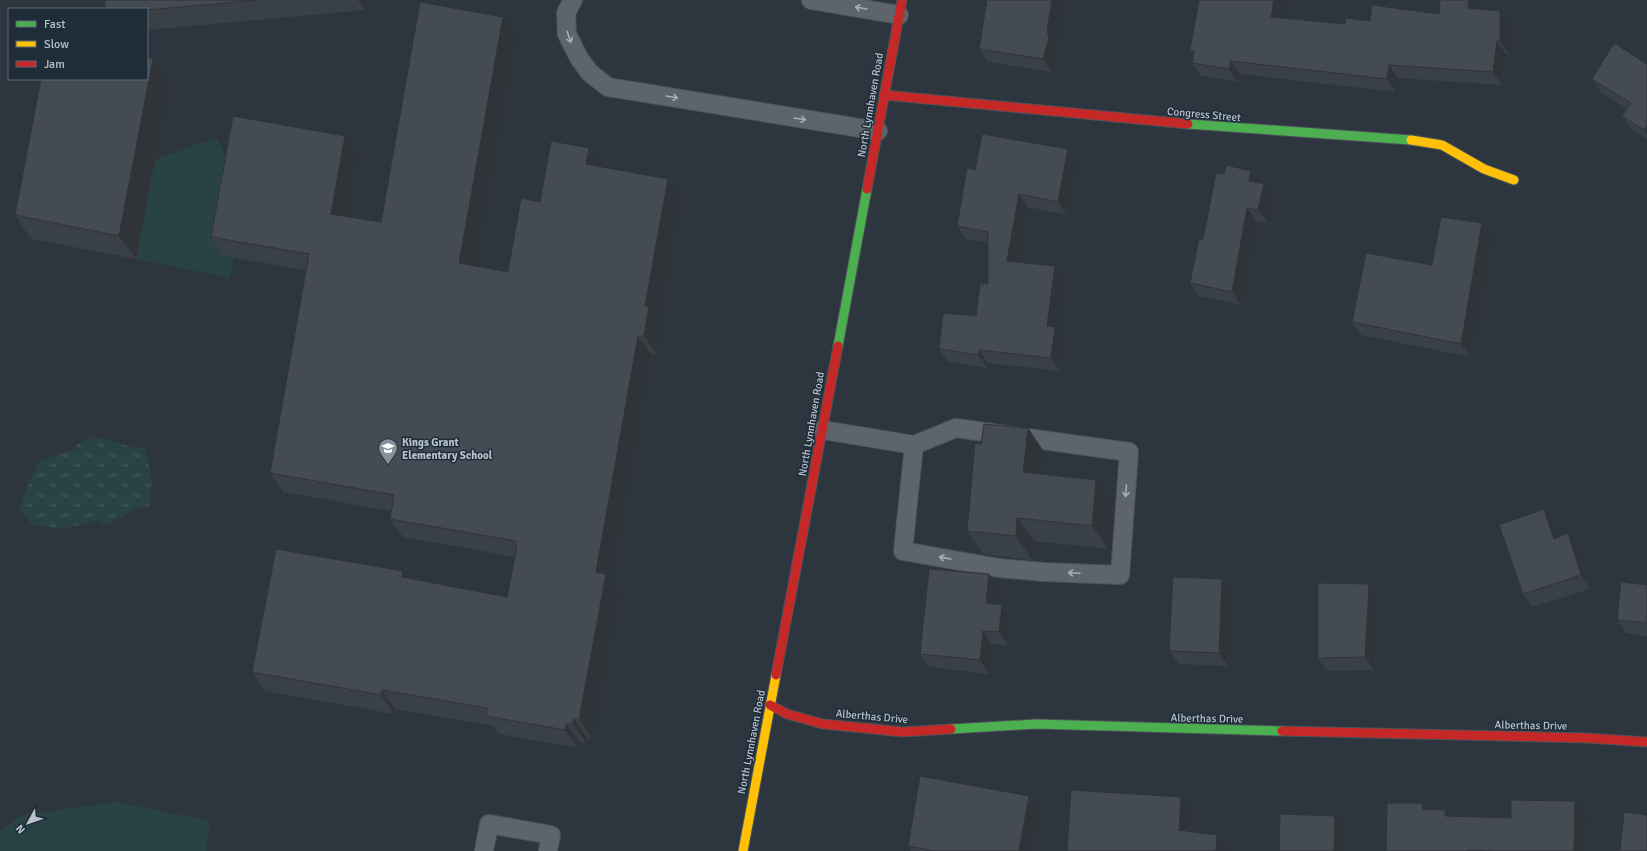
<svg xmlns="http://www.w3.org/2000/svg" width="1647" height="851" font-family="Signika,sans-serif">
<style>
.green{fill:#294345}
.park{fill:url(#park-tufts)}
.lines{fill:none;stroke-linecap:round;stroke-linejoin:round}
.lane-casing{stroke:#4c5258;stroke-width:20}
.fast-casing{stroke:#4c5258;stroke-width:11}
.slow-casing{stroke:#4c5258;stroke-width:11}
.jam-casing{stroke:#4c5258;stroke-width:11}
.lane{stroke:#5d646b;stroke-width:18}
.fast{stroke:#4caf50;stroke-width:9}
.slow{stroke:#ffc107;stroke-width:9}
.jam{stroke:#c62828;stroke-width:9}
.wall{fill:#3a4047}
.shaded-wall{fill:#303439}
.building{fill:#444b52;stroke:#303439}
.oneway{stroke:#a6afb9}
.labels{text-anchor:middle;stroke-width:3;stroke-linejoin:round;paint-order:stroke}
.street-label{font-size:11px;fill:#b8c2cd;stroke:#1f2d3a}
.poi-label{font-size:11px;font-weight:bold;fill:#b8c2cd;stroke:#1f2d3a;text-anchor:start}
</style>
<defs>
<pattern id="park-tufts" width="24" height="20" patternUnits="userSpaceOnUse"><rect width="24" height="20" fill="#294345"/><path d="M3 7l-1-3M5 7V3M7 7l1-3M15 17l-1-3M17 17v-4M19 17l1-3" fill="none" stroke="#465c5f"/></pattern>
</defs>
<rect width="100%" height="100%" fill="#2d363e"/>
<!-- green -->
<g class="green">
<path d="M 216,137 L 238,181 L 234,257 L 230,278 L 136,259 L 155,160 Z"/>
<path d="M 116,802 L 210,821 L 206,851 L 0,851 L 0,831 L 22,815 Z"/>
</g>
<!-- park -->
<path class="park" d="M 95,436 L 130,447 L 145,448 L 152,480 L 149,506 L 137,509 L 106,525 L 96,520 L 64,529 L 33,525 L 18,508 L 39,461 L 76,449 L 77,444 Z"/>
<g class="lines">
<!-- lane casing -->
<g class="lane-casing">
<g id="lane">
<path d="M 573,0 L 566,13 L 567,34 L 579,58 L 590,73 L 608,87 L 878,131"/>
<path d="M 811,0 L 899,15"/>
<path d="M 823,430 L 914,445 L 956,428 L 1129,452 L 1120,575 L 1044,572 L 999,568 L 903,551 L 914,445"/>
<path d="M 484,851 L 489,824 L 551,835 L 548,851"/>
</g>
</g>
<!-- fast casing -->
<g class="fast-casing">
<g id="fast">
<path d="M 1188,124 L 1411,140"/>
<path d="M 838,346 L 867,189"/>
<path d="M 951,729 L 1037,724 L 1282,731"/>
</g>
</g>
<!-- slow casing -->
<g class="slow-casing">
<g id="slow">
<path d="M 1411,140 L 1442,145 L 1484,169 L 1514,180"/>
<path d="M 743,851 L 776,675"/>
</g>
</g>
<!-- jam casing -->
<g class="jam-casing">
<g id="jam">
<path d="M 884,95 L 1188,124"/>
<path d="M 867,189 L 902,0"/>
<path d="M 776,675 L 838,346"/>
<path d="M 770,705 L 787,714 L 823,724 L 903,732 L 951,729"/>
<path d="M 1282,731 L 1587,738 L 1647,742"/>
</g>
</g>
<!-- lane -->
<use href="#lane" class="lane"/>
<!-- fast -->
<use href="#fast" class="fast"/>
<!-- slow -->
<use href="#slow" class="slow"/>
<!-- jam -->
<use href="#jam" class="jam"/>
</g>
<!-- wall -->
<g class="wall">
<path d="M 105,0 L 364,0 L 365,10 L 147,30 L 147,9 Z"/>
<path d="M 1199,0 L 1286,0 L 1282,18 L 1345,24 L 1370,21 L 1439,14 L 1440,0 L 1474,0 L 1479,7 L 1478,9 L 1500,11 L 1509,24 L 1509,54 L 1506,54 L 1502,85 L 1398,78 L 1396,92 L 1240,74 L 1238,82 L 1201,76 L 1192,63 L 1193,54 L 1190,50 Z"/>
<path d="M 516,36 L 475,266 L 508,272 L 540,202 L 602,167 L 668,179 L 681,197 L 659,321 L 662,325 L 657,355 L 651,354 L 611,581 L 619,593 L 592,739 L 587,738 L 586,743 L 580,742 L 578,748 L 499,734 L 493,726 L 395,709 L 394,714 L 265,691 L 252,672 L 408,579 L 507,597 L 515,557 L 403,537 L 390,519 L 391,511 L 283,492 L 270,473 L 306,270 L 224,256 L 211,237 L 345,136 L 358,155 L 347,217 L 381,222 Z"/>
<path d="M 1056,43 L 1058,51 L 1052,72 L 988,62 L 979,49 Z"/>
<path d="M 153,59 L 169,83 L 136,259 L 31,239 L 15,215 Z"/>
<path d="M 1647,64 L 1647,139 L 1632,129 L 1622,116 L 1627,109 L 1601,92 L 1592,79 Z"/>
<path d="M 1077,163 L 1067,215 L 1028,207 L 1018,262 L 1055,266 L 1064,279 L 1058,331 L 1064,340 L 1060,371 L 988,363 L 988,368 L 948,362 L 939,349 L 976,316 L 988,284 L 988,243 L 966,239 L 957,226 L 975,170 Z"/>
<path d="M 1260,184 L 1273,197 L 1268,223 L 1256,221 L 1241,305 L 1199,296 L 1190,283 Z"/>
<path d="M 1492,237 L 1470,357 L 1361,335 L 1352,322 L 1432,265 Z"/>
<path d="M 1028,428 L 1044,452 L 1042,474 L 1096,480 L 1113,503 L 1108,549 L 1034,541 L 1032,560 L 983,554 L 967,531 L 981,444 Z"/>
<path d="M 1544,509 L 1553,522 L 1558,537 L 1577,547 L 1590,589 L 1532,607 L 1523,594 Z"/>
<path d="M 1369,584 L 1378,597 L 1374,670 L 1327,671 L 1318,658 Z"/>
<path d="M 1647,585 L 1647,636 L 1626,633 L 1617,620 Z"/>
<path d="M 998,587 L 996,604 L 1002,605 L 1011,618 L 1008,645 L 992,644 L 989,674 L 929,667 L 920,654 Z"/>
<path d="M 1231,592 L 1228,666 L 1179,664 L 1169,651 Z"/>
<path d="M 1029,796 L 1039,809 L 1031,851 L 911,851 L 908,846 Z"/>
</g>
<!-- shaded-wall -->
<g class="shaded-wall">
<path d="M 358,0 L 364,0 L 365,10 Z"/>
<path d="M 1052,0 L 1064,0 L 1056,43 L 1058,51 L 1052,72 L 1043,59 Z"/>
<path d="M 1274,0 L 1286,0 L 1280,29 L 1271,17 Z"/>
<path d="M 1469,0 L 1474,0 L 1479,7 L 1477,21 L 1468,8 Z"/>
<path d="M 1500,11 L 1509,24 L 1509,54 L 1500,41 Z"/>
<path d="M 503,17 L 516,36 L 472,282 L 459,263 Z"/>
<path d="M 1497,41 L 1506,54 L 1502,85 L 1493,72 Z"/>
<path d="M 153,59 L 169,83 L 136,259 L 119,236 Z"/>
<path d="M 1231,61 L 1240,74 L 1238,82 L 1229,69 Z"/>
<path d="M 1389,65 L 1398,78 L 1396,92 L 1387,79 Z"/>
<path d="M 1647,126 L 1647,134 L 1644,130 Z"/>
<path d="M 345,136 L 358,155 L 344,233 L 331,214 Z"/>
<path d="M 589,148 L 602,167 L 586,164 Z"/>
<path d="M 1068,149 L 1077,163 L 1067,215 L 1058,202 Z"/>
<path d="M 1251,171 L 1260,184 L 1249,181 Z"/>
<path d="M 668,179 L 681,197 L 659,321 L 662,325 L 657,355 L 644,336 L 645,306 Z"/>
<path d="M 1264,184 L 1273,197 L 1268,223 L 1258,210 Z"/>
<path d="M 1019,194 L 1028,207 L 1016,274 L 1007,261 Z"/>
<path d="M 1247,208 L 1256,221 L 1241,305 L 1232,292 Z"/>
<path d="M 1482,223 L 1492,237 L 1470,357 L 1461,344 Z"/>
<path d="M 1055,266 L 1064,279 L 1058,331 L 1064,340 L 1060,371 L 1051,358 L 1047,326 Z"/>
<path d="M 638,336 L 651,354 L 611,581 L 619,593 L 592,739 L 579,720 L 596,572 Z"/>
<path d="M 979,350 L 988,363 L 988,368 L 978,355 Z"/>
<path d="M 1028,428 L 1044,452 L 1040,495 L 1023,472 Z"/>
<path d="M 1096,480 L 1113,503 L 1108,549 L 1092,526 Z"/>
<path d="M 1544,509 L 1553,522 L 1563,552 L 1554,539 Z"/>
<path d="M 1017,518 L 1034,541 L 1032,560 L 1016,536 Z"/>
<path d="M 1568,533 L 1577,547 L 1590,589 L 1581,575 Z"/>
<path d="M 403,571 L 416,590 L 402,577 Z"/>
<path d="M 989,574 L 998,587 L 995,616 L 986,603 Z"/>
<path d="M 1222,579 L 1231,592 L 1228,666 L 1219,653 Z"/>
<path d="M 1369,584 L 1378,597 L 1374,670 L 1365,657 Z"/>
<path d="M 1002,605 L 1011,618 L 1008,645 L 999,632 Z"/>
<path d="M 983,631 L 992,644 L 989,674 L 980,660 Z"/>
<path d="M 382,690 L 395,709 L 394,714 L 381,695 Z"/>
<path d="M 574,719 L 587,738 L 586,743 L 573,724 Z"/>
<path d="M 566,724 L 580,742 L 578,748 L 565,730 Z"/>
<path d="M 1029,796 L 1039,809 L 1031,851 L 1019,851 Z"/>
<path d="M 1181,797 L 1190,810 L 1189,843 L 1179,830 Z"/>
<path d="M 1575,801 L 1585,815 L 1584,851 L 1574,851 Z"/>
<path d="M 1422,803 L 1432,816 L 1423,809 Z"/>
<path d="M 1446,810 L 1455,823 L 1445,816 Z"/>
<path d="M 1335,816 L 1345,829 L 1344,851 L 1334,851 Z"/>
<path d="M 1217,835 L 1226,848 L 1226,851 L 1216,851 Z"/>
</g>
<!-- building -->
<g class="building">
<path d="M 105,0 L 259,0 L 147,10 L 147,9 L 105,9 Z"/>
<path d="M 987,0 L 1052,0 L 1047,30 L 1049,38 L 1043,59 L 979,49 Z"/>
<path d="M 1199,0 L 1274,0 L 1271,17 L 1345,24 L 1346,18 L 1370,21 L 1372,5 L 1439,14 L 1440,0 L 1469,0 L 1468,8 L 1500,11 L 1500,41 L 1497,41 L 1493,72 L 1389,65 L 1387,79 L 1231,61 L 1229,69 L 1192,63 L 1194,51 L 1190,50 Z"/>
<path d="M 420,2 L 503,17 L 459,263 L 508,272 L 521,198 L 540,202 L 551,141 L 589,148 L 586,164 L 668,179 L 645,306 L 649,306 L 644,336 L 638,336 L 596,572 L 606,574 L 579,720 L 574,719 L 573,724 L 566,724 L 565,730 L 486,716 L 487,708 L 382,690 L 381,695 L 252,672 L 276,549 L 403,571 L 402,577 L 507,597 L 517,547 L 515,546 L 516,541 L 390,519 L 394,495 L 270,473 L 309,254 L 211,237 L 233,116 L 345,136 L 331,214 L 381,222 Z"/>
<path d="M 1614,43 L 1647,64 L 1647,126 L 1644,130 L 1622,116 L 1631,103 L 1592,79 Z"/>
<path d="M 147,58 L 153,59 L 119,236 L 15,215 L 41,79 L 147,79 Z"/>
<path d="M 982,134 L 1068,149 L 1058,202 L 1019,194 L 1007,261 L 1055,266 L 1047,326 L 1055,327 L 1051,358 L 979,350 L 978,355 L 939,349 L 943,313 L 976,316 L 980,284 L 988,284 L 988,232 L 957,226 L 967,168 L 975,170 Z"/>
<path d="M 1226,165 L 1251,171 L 1249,181 L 1264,184 L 1258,210 L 1247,208 L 1232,292 L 1190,283 L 1199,239 L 1203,239 L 1216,173 L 1224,174 Z"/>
<path d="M 1441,217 L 1482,223 L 1461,344 L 1352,322 L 1366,253 L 1432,265 Z"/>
<path d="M 984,424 L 1028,428 L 1023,472 L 1096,480 L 1092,526 L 1017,518 L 1016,536 L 967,531 L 975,443 L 981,444 Z"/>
<path d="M 1544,509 L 1554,539 L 1568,533 L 1581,575 L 1523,594 L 1499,525 Z"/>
<path d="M 929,569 L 989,574 L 986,603 L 1002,605 L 999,632 L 983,631 L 980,660 L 920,654 Z"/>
<path d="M 1173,577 L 1222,579 L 1219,653 L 1169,651 Z"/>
<path d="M 1621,582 L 1647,585 L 1647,623 L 1617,620 Z"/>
<path d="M 1318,583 L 1369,584 L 1365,657 L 1318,658 Z"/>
<path d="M 920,776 L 1029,796 L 1019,851 L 935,851 L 908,846 Z"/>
<path d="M 1071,790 L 1181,797 L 1179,830 L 1217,835 L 1216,851 L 1067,851 Z"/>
<path d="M 1511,800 L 1575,801 L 1574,851 L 1493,851 L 1468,850 L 1468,851 L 1386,851 L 1387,803 L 1422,803 L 1423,809 L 1446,810 L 1445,816 L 1511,818 Z"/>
<path d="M 1624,812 L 1647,815 L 1647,851 L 1620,851 Z"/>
<path d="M 1280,814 L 1335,816 L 1334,851 L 1279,851 Z"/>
</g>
<!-- one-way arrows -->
<defs><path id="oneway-shaft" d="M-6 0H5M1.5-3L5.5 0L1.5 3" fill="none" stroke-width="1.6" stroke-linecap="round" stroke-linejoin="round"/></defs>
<g class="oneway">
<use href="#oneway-shaft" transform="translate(861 8) rotate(-170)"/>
<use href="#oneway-shaft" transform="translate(569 37) rotate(71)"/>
<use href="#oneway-shaft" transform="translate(672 97) rotate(9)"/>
<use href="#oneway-shaft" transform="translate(800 119) rotate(9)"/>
<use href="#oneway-shaft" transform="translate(1126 491) rotate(94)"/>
<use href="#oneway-shaft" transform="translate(945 558) rotate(-170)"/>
<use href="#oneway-shaft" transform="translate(1074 573) rotate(-177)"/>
</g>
<!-- icons -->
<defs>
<g id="school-pin" transform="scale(1)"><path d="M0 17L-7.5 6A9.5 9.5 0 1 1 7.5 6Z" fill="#87919b" stroke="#1f2d3a"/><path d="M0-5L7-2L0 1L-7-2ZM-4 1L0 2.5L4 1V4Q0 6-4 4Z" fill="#fff"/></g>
</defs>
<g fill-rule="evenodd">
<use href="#school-pin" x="388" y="448"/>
</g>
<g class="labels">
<!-- street labels -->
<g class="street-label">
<text transform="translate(870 105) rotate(-80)" y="4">North Lynnhaven Road</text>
<text transform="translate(1204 114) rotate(5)" y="4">Congress Street</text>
<text transform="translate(811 424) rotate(-80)" y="4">North Lynnhaven Road</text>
<text transform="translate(872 716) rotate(5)" y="4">Alberthas Drive</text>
<text transform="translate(1207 718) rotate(1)" y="4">Alberthas Drive</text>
<text transform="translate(1531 725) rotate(1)" y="4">Alberthas Drive</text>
<text transform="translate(751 742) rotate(-79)" y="4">North Lynnhaven Road</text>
</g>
<!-- poi labels -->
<g class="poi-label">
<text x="402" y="446">Kings Grant<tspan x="402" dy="13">Elementary School</tspan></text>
</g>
</g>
<!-- legend -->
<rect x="8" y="8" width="140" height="72" fill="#1f2d3a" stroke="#5c6975"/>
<rect x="16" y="21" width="20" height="6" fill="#4caf50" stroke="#5c6975"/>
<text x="44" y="28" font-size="12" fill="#b8c2cd">Fast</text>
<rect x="16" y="41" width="20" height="6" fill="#ffc107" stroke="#5c6975"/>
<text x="44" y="48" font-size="12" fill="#b8c2cd">Slow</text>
<rect x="16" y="61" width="20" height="6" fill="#c62828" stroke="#5c6975"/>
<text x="44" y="68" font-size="12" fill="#b8c2cd">Jam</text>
<!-- north arrow -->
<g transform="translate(28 823) rotate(230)" stroke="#1f2d3a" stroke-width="3" paint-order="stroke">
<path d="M0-3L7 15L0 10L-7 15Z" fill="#b8c2cd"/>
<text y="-6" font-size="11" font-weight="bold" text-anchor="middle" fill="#b8c2cd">N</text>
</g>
</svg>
